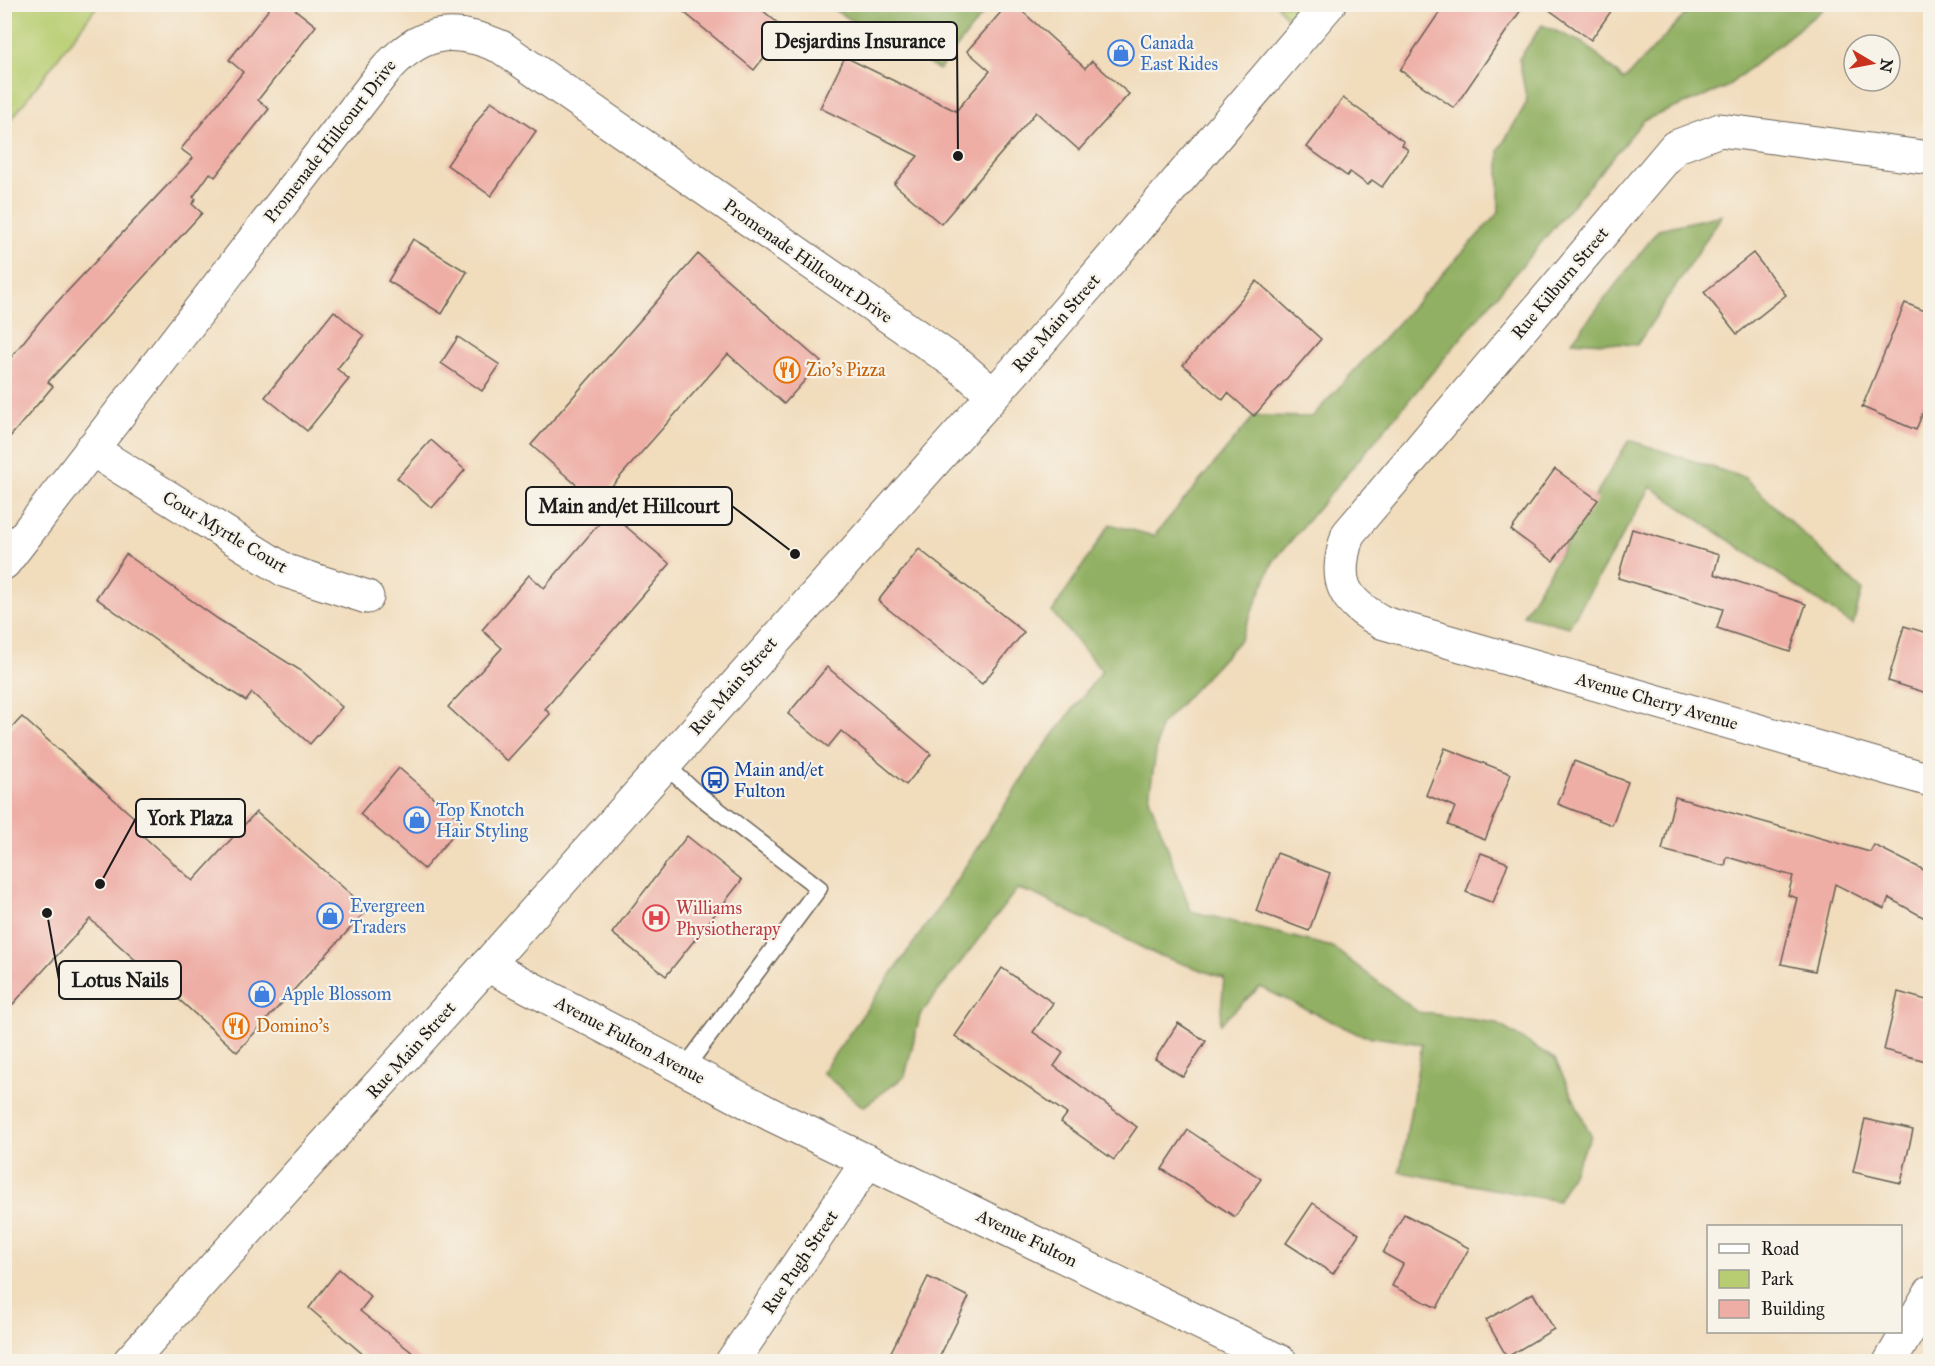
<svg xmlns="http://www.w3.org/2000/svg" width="1935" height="1366" font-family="'IM FELL Great Primer',serif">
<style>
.green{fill:#b8cd71;stroke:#6a7446;stroke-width:1.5}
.forest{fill:#92b063;stroke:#576640;stroke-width:1.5}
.building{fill:#eeaea6}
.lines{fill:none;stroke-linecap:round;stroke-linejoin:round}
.lane-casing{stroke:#675f54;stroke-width:19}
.street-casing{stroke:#675f54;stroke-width:35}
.secondary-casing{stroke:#675f54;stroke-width:35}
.lane{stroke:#fff;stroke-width:16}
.street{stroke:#fff;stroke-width:33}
.secondary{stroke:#fff;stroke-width:33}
.labels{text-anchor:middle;stroke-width:4.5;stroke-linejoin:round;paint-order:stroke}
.shop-label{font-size:18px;fill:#366cbe;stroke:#f7f3e8;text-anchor:start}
.street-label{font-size:18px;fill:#1c1c1c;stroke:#f7f3e8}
.food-label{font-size:18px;fill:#c56008;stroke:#f7f3e8;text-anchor:start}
.transit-label{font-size:18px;fill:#164399;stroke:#f7f3e8;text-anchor:start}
.health-label{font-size:18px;fill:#be3a42;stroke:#f7f3e8;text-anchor:start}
.leader{fill:none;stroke:#1c1c1c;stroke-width:2}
.callout-dot{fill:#1c1c1c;stroke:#f7f3e8;stroke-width:2}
.callout{fill:#f7f3e8;stroke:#1c1c1c;stroke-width:2}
.callout-label{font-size:20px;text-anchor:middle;font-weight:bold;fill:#1c1c1c}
</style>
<rect width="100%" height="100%" fill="#f7f3e8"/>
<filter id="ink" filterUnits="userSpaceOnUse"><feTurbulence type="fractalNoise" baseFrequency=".0167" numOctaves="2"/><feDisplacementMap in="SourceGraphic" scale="12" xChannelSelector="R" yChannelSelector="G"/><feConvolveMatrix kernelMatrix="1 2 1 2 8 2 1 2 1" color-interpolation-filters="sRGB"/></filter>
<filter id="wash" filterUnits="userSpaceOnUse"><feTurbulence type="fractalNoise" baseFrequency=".008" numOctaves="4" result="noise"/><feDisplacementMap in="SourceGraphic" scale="24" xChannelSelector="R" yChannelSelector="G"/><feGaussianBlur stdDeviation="1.35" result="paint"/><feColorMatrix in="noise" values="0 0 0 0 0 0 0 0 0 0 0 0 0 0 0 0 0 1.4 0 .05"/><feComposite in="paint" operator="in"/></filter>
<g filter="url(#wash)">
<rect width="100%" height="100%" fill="#f1dcbc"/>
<!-- green -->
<g class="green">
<path d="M 5,4 L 98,5 L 5,128 L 4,5 Z"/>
<path d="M 1277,5 L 1329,5 L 1303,37 Z"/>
</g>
<!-- forest -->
<g class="forest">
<path d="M 825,5 L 990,4 L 990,5 L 939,70 Z"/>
<path d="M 1694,5 L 1828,5 L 1725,88 L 1644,120 L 1273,562 L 1240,640 L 1160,726 L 1149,798 L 1191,911 L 1332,947 L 1418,1012 L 1496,1023 L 1555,1059 L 1591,1136 L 1558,1201 L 1400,1172 L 1422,1044 L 1360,1035 L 1260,987 L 1220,1024 L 1224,978 L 1155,954 L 1034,894 L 1017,889 L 920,1015 L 905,1076 L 863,1107 L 822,1072 L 937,910 L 1033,762 L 1102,671 L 1052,612 L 1110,524 L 1154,536 L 1254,416 L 1312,417 L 1499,212 L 1499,150 L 1527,102 L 1519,59 L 1542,25 L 1585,44 L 1624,80 Z"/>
<path d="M 1722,215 L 1637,345 L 1572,341 L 1659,229 Z"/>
<path d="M 1629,440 L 1745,478 L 1862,590 L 1853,625 L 1651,487 L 1569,627 L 1523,615 Z"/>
</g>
<g id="blocks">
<!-- building -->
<g class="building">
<path d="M 273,4 L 288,4 L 316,26 L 258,100 L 269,109 L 215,177 L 210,173 L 193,197 L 196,199 L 192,204 L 202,213 L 48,382 L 53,386 L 4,444 L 4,366 L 45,315 L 193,158 L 181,149 L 243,72 L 229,60 Z"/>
<path d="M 674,4 L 755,4 L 786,30 L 754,70 Z"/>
<path d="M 1008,4 L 1014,4 L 1085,68 L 1092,61 L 1129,94 L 1079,150 L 1036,112 L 941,224 L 894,184 L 918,156 L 820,108 L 845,57 L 956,111 L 990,71 L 967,51 Z"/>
<path d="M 1445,4 L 1525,4 L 1454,108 L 1400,70 Z"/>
<path d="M 1541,4 L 1616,4 L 1591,40 Z"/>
<path d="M 1343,98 L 1404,142 L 1402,145 L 1408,150 L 1382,187 L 1372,180 L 1368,185 L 1350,172 L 1347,176 L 1307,147 Z"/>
<path d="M 491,101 L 536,131 L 491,196 L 447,165 Z"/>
<path d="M 413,239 L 467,272 L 442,314 L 388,281 Z"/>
<path d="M 1753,253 L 1786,295 L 1737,334 L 1704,292 Z"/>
<path d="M 698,254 L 821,362 L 784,404 L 728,354 L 597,503 L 531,445 Z"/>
<path d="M 1257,281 L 1321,339 L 1254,416 L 1228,393 L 1223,400 L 1183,365 Z"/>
<path d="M 1905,303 L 1930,313 L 1930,394 L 1916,430 L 1862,407 Z"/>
<path d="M 334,311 L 364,336 L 337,369 L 349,379 L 307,431 L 265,397 Z"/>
<path d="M 458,337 L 500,365 L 482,391 L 441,363 Z"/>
<path d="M 431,440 L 465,470 L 432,508 L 397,478 Z"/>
<path d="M 1555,469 L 1598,500 L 1553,561 L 1511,530 Z"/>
<path d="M 609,512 L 670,564 L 545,709 L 550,714 L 507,761 L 448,707 L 502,648 L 482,630 L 529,575 L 544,588 Z"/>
<path d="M 1632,529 L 1719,555 L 1714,574 L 1806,604 L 1790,652 L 1717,628 L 1723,609 L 1618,578 Z"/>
<path d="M 919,549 L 1024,632 L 982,684 L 878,601 Z"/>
<path d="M 126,554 L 218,619 L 303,672 L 342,707 L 310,744 L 252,693 L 246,701 L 189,664 L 96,598 Z"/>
<path d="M 1904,626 L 1930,634 L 1930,694 L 1888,681 Z"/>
<path d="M 827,667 L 931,754 L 906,785 L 841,731 L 828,747 L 788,714 Z"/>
<path d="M 22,717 L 147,829 L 142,835 L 193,881 L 256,812 L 368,909 L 237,1052 L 90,919 L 4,1014 L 4,736 Z"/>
<path d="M 1445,748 L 1511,774 L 1485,840 L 1448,825 L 1455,807 L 1426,795 Z"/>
<path d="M 1574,761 L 1628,782 L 1612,825 L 1558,804 Z"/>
<path d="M 399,768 L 463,823 L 424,869 L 360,814 Z"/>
<path d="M 1675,797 L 1870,852 L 1874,845 L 1930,873 L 1930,921 L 1889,898 L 1884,909 L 1835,884 L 1815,971 L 1781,964 L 1797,898 L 1788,895 L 1793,876 L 1727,857 L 1725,866 L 1662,850 Z"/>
<path d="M 687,836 L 742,880 L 666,976 L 612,933 Z"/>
<path d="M 1277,853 L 1330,873 L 1309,931 L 1256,911 Z"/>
<path d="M 1481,853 L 1508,863 L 1493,903 L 1466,892 Z"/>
<path d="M 1002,968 L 1053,1003 L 1033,1032 L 1063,1053 L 1054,1066 L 1137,1127 L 1114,1160 L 1061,1122 L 1067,1114 L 955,1036 Z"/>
<path d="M 1898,992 L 1930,1001 L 1930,1062 L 1884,1050 Z"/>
<path d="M 1178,1023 L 1206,1041 L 1183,1077 L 1155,1059 Z"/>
<path d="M 1865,1119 L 1913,1130 L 1901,1183 L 1853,1172 Z"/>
<path d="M 1188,1130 L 1261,1179 L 1235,1217 L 1162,1169 Z"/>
<path d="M 1313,1203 L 1359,1234 L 1333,1274 L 1286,1243 Z"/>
<path d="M 1404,1214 L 1469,1248 L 1437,1308 L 1392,1286 L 1403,1264 L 1383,1253 Z"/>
<path d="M 339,1269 L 371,1297 L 360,1311 L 424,1362 L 372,1362 L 309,1308 Z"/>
<path d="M 928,1277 L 969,1297 L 937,1362 L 886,1362 Z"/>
<path d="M 1533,1293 L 1554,1329 L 1507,1357 L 1486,1320 Z"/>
</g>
</g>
</g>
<g filter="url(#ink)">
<use href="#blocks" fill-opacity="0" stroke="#675f54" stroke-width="1.5"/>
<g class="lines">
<!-- lane casing -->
<g class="lane-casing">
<path id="lane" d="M 665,765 L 696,793 L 819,888 L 684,1069"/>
</g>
<!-- street casing -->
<g class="street-casing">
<g id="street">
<path d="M 1930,158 L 1720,130 L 1675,147 L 1348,534 C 1333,581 1341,600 1384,623 L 1930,780"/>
<path d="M 91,449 L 286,571 L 367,597"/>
<path d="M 4,563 L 382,74 C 418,31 451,25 501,47 L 960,366 L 992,394"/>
<path d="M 732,1362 L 868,1161"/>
<path d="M 1890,1362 L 1930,1293"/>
</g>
</g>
<!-- secondary casing -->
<g class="secondary-casing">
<g id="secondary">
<path d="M 487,965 L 772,1115 L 1281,1362"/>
<path d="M 129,1362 L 487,965 L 1028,356 L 1329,4"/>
</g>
</g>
<!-- lane -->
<use href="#lane" class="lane"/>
<!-- street -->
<use href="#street" class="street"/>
<!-- secondary -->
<use href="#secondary" class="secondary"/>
</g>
</g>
<!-- icons -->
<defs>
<g id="shop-ring" transform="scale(1.35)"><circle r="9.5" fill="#f7f3e8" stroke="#3f7fe0" stroke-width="1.5"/><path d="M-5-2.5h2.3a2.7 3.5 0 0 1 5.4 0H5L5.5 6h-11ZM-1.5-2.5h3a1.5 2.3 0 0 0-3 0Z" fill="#3f7fe0"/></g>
<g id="restaurant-ring" transform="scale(1.35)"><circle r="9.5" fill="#f7f3e8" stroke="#e8710a" stroke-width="1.5"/><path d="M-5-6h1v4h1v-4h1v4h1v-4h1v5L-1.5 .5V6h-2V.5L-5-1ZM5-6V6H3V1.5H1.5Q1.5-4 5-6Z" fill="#e8710a"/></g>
<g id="bus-ring" transform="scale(1.35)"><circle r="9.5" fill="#f7f3e8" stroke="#1a4fb4" stroke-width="1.5"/><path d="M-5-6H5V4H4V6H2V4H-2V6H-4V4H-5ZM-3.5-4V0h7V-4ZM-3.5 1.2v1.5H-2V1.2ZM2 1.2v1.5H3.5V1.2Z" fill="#1a4fb4"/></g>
<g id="hospital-ring" transform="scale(1.35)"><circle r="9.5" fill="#f7f3e8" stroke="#e0444e" stroke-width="1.5"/><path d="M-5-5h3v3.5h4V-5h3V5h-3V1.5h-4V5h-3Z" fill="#e0444e"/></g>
</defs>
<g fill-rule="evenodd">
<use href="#shop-ring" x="1121" y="53"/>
<use href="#restaurant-ring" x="787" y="370"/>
<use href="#bus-ring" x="715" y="780"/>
<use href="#shop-ring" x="417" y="820"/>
<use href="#shop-ring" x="330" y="916"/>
<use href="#hospital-ring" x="656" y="918"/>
<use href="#shop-ring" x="262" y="994"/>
<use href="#restaurant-ring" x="236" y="1026"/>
</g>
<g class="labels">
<!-- shop labels -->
<g class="shop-label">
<text x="1140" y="49">Canada<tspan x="1140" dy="21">East Rides</tspan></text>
<text x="436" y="816">Top Knotch<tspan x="436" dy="21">Hair Styling</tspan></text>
<text x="350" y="912">Evergreen<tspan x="350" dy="21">Traders</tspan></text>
<text x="282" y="1000">Apple Blossom</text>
</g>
<!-- street labels -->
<g class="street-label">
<text transform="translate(330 141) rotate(-52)" y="6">Promenade Hillcourt Drive</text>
<text transform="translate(808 261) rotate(35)" y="6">Promenade Hillcourt Drive</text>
<text transform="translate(1560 283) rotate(-50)" y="6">Rue Kilburn Street</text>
<text transform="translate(1056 323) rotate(-49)" y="6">Rue Main Street</text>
<text transform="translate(225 532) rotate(31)" y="6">Cour Myrtle Court</text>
<text transform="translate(733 686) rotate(-49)" y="6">Rue Main Street</text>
<text transform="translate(1657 701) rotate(16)" y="6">Avenue Cherry Avenue</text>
<text transform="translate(630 1040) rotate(28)" y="6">Avenue Fulton Avenue</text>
<text transform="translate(411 1050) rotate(-48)" y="6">Rue Main Street</text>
<text transform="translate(1027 1238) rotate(26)" y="6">Avenue Fulton</text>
<text transform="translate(800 1262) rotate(-56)" y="6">Rue Pugh Street</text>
</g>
<!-- food labels -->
<g class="food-label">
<text x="806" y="376">Zio's Pizza</text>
<text x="256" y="1032">Domino's</text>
</g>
<!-- transit labels -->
<g class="transit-label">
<text x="734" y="776">Main and/et<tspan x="734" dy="21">Fulton</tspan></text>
</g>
<!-- health labels -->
<g class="health-label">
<text x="676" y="914">Williams<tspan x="676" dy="21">Physiotherapy</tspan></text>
</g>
</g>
<!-- callouts -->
<path class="leader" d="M958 156L957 41M795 554L732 506M100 884L136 818M47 913L59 980"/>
<g class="callout-dot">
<circle cx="958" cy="156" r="6"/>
<circle cx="795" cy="554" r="6"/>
<circle cx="100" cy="884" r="6"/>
<circle cx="47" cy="913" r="6"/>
</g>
<g class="callout">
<rect x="762" y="22" width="195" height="38" rx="6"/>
<rect x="526" y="487" width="206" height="38" rx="6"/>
<rect x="136" y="799" width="109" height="38" rx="6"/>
<rect x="59" y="961" width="122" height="38" rx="6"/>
</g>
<g class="callout-label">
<text x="860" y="48">Desjardins Insurance</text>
<text x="629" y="513">Main and/et Hillcourt</text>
<text x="190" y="825">York Plaza</text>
<text x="120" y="987">Lotus Nails</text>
</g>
<!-- margin -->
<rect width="1935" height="1366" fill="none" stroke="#f7f3e8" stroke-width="24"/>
<!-- legend -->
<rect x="1707" y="1225" width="195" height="108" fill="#f7f3e8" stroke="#9f9d96" stroke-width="1.5"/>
<rect x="1719" y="1244" width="30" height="9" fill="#ffffff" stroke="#9f9d96" stroke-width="1.5"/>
<text x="1761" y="1255" font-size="18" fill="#1c1c1c">Road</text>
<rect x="1719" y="1270" width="30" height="18" fill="#b8cd71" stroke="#9f9d96" stroke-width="1.5"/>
<text x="1761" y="1285" font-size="18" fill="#1c1c1c">Park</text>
<rect x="1719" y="1300" width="30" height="18" fill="#eeaea6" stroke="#9f9d96" stroke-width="1.5"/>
<text x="1761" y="1315" font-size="18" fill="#1c1c1c">Building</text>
<!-- north arrow -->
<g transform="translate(1872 63) rotate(100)"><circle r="28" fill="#f7f3e8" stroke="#9f9d96" stroke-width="1.5"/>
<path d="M0-4.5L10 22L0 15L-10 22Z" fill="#c8321e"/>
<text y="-9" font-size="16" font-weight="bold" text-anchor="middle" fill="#1c1c1c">N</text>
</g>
</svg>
